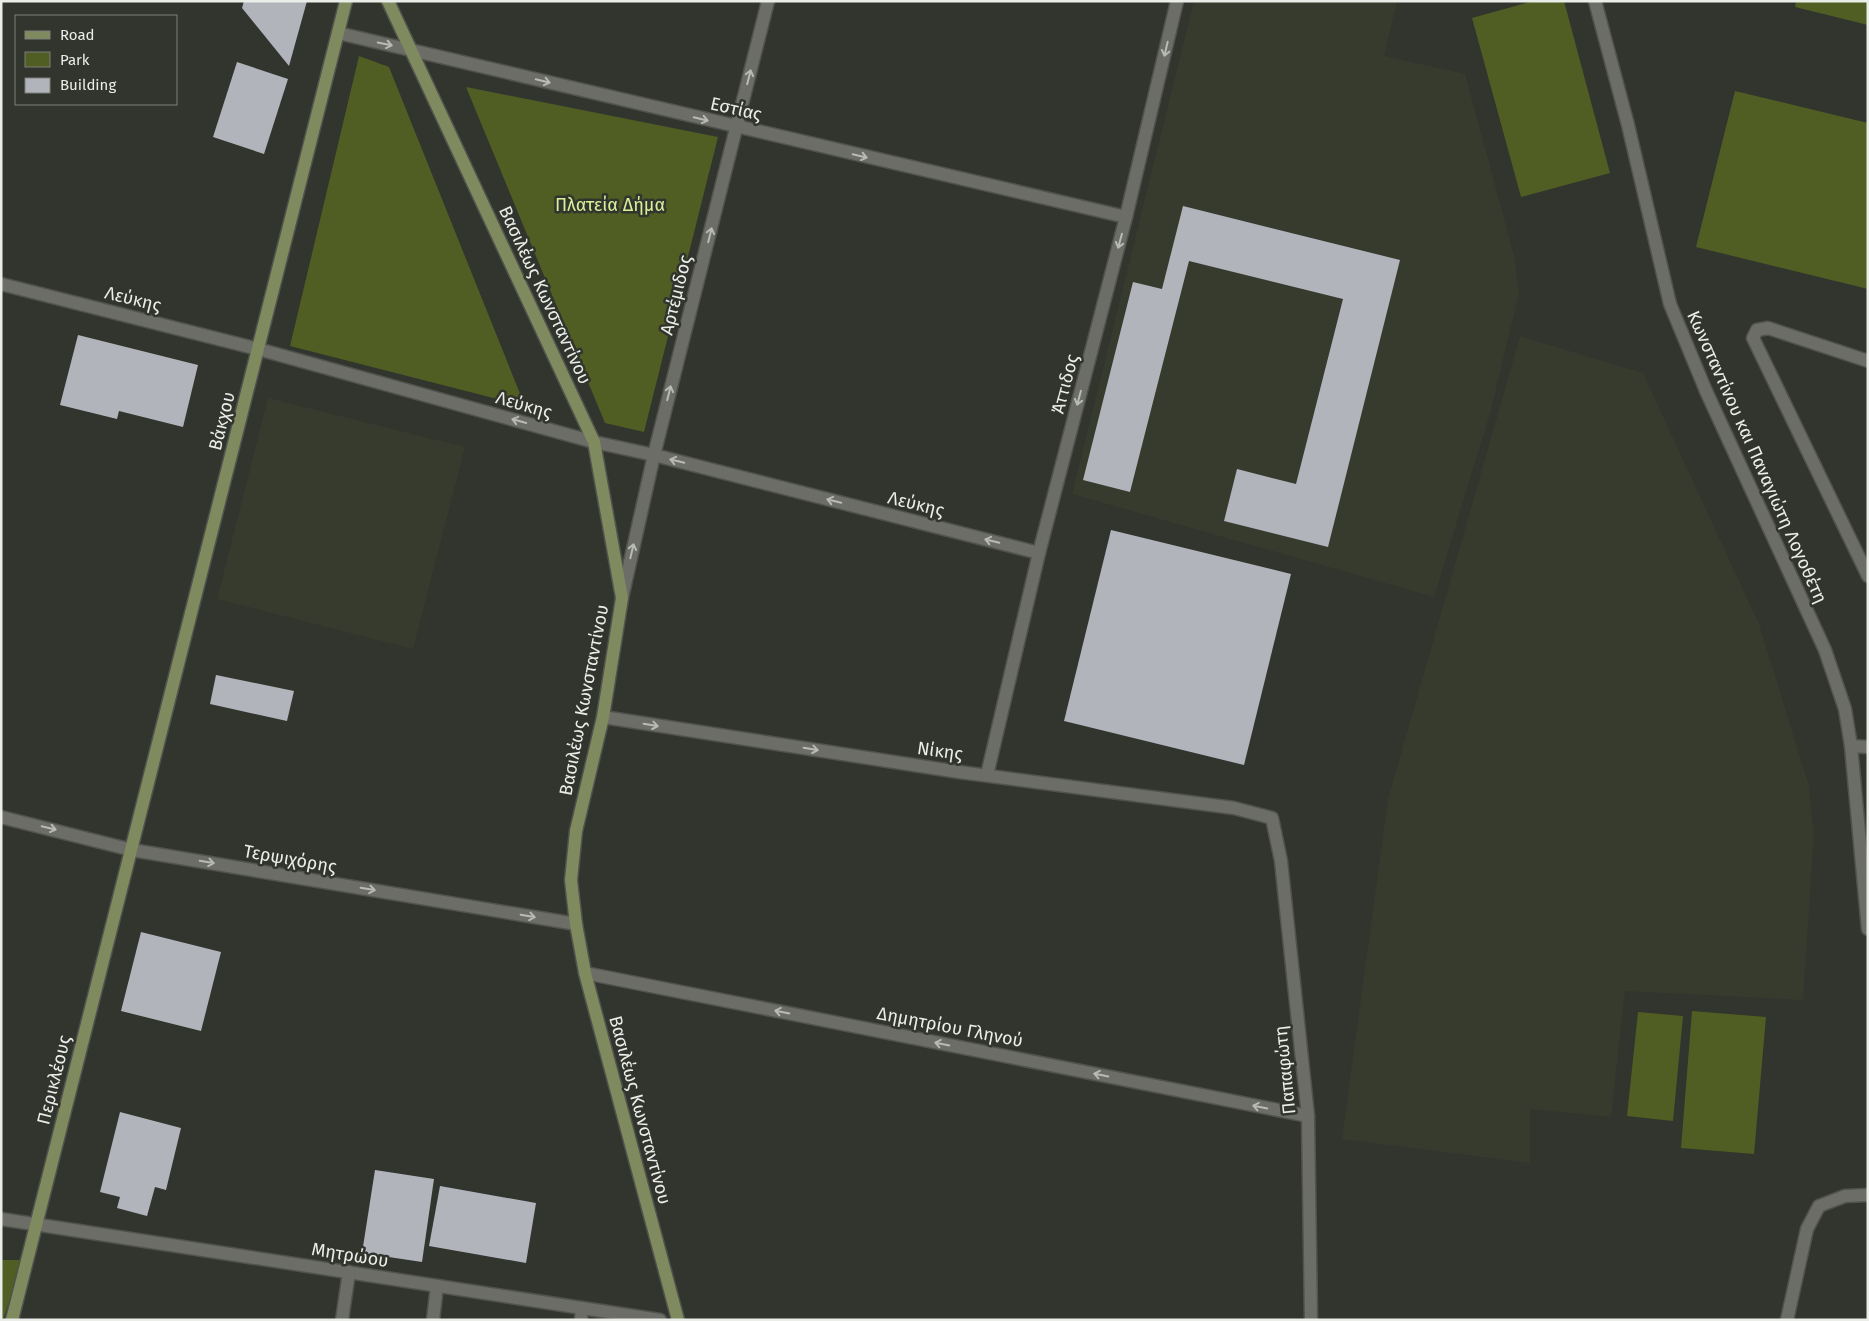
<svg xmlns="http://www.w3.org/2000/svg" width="1869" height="1321" font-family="'Fira Sans',sans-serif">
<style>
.built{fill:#373b2e}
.green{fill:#505d23}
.building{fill:#b2b4bc}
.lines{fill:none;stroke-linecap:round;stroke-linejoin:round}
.lane-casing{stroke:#50524d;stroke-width:15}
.street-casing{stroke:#50524d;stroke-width:15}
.secondary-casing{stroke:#50524d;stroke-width:15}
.lane{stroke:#6b6d66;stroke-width:12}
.street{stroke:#6b6d66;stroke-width:12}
.secondary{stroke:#7f8a5e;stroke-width:12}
.oneway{stroke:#b8bab4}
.labels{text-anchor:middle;stroke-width:5;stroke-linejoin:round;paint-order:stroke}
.street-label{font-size:18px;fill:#ebede8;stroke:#32342e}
.park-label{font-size:18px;fill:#d8f098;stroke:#32342e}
</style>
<rect width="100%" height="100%" fill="#32342e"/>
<!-- built -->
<g class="built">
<path d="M 1194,1 L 1397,1 L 1384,56 L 1465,74 L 1514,255 L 1519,292 L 1491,410 L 1434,597 L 1072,494 Z"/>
<path d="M 1520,336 L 1643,373 L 1759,624 L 1809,786 L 1814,835 L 1803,1000 L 1625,991 L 1611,1117 L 1530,1109 L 1530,1163 L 1342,1139 L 1388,799 Z"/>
<path d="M 268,398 L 465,447 L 413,649 L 217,599 Z"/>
</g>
<!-- green -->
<g class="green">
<path d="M 1533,1 L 1564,1 L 1610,173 L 1521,197 L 1472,18 Z"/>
<path d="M 1796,1 L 1868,1 L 1868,25 L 1795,7 Z"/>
<path d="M 359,56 L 389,67 L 525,406 L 290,346 Z"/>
<path d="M 466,87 L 718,137 L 644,432 L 605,423 Z"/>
<path d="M 1735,91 L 1868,123 L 1868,289 L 1696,247 Z"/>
<path d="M 1692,1011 L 1766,1017 L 1754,1154 L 1681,1148 Z"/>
<path d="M 1638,1012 L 1683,1016 L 1673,1121 L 1627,1116 Z"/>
<path d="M 1,1260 L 23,1260 L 3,1320 L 1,1320 Z"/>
</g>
<!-- building -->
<g class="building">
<path d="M 244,1 L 307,1 L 289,66 L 242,8 Z"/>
<path d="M 237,62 L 288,79 L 264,154 L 213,137 Z"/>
<path d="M 1183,206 L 1400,260 L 1328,547 L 1224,521 L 1237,469 L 1296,484 L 1343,299 L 1189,261 L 1130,492 L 1083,480 L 1133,282 L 1162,289 Z"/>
<path d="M 78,335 L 198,365 L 183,427 L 119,411 L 117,419 L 60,405 Z"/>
<path d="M 1111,530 L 1291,574 L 1244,765 L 1064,721 Z"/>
<path d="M 216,675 L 294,691 L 287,721 L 210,704 Z"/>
<path d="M 141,932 L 221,952 L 201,1031 L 121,1011 Z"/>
<path d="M 120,1112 L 181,1128 L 166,1190 L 155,1187 L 147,1216 L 117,1208 L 120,1197 L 100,1192 Z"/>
<path d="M 375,1170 L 434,1179 L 422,1262 L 362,1253 Z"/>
<path d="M 440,1186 L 536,1203 L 526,1263 L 429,1246 Z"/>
</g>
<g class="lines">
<!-- lane casing -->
<g class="lane-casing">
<g id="lane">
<path d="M 1868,361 L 1768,328 L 1757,330 L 1753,338 L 1868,576"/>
<path d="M 433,1320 L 437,1286"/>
<path d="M 581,1320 L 582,1308"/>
</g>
</g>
<!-- street casing -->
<g class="street-casing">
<g id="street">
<path d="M 1595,1 L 1628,125 L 1670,304 L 1706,391 L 1825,650 L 1845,709 L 1851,746 L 1868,929"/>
<path d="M 338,33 L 1126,217"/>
<path d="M 1,284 L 258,349 L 594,442 L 654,455 L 1039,553"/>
<path d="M 622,598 L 654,455 L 768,1"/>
<path d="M 603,717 L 959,772 L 1234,808 L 1272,818 L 1281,861 L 1308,1116 L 1311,1320"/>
<path d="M 1851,746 L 1868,747"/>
<path d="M 987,775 L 1039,553 L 1126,217 L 1177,1"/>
<path d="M 1,817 L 132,850 L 576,924"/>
<path d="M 585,973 L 1308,1116"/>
<path d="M 1,1219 L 660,1320"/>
<path d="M 342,1320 L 349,1272"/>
<path d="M 1787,1320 L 1807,1229 L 1819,1206 L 1845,1196 L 1868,1195"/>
</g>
</g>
<!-- secondary casing -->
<g class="secondary-casing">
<g id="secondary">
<path d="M 388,1 L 594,442 L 622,598 L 603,717 L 576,831 L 571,880 L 576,924 L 585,973 L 678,1320"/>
<path d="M 12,1320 L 346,1"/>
</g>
</g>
<!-- lane -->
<use href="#lane" class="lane"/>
<!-- street -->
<use href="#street" class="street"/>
<!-- secondary -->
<use href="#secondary" class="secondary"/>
</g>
<!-- one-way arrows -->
<defs><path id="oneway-shaft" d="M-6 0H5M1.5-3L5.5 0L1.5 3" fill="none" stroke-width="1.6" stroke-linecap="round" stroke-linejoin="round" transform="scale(1.25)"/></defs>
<g class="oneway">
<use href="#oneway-shaft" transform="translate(385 44) rotate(12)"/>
<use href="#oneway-shaft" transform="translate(1166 49) rotate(103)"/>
<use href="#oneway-shaft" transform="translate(749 77) rotate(-76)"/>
<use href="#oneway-shaft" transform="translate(543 81) rotate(14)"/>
<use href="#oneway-shaft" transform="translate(701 119) rotate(14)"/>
<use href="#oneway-shaft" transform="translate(860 156) rotate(13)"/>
<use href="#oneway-shaft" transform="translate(710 235) rotate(-76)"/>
<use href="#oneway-shaft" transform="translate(1120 241) rotate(105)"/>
<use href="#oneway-shaft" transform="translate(669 393) rotate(-76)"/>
<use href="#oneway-shaft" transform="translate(1079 398) rotate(105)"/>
<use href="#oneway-shaft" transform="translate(519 421) rotate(-164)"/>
<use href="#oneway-shaft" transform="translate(677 461) rotate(-166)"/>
<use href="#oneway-shaft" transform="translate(834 501) rotate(-166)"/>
<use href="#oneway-shaft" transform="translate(992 541) rotate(-166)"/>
<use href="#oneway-shaft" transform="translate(632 551) rotate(-77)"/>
<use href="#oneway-shaft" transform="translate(651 725) rotate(9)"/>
<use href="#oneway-shaft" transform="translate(811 749) rotate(9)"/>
<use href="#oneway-shaft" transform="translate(49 828) rotate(13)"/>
<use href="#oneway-shaft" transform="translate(207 862) rotate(10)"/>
<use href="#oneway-shaft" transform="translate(368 889) rotate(10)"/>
<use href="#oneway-shaft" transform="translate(528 916) rotate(10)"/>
<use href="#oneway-shaft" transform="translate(782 1012) rotate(-169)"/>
<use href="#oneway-shaft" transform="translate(942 1044) rotate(-169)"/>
<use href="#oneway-shaft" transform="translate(1101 1075) rotate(-169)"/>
<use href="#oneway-shaft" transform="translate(1260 1107) rotate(-169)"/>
</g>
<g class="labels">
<!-- street labels -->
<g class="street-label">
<text transform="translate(736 109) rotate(13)" y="6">Εστίας</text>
<text transform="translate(545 295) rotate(65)" y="6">Βασιλέως Κωνσταντίνου</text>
<text transform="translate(676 295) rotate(-76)" y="6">Αρτέμιδος</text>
<text transform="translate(133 299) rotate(14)" y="6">Λεύκης</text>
<text transform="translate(1065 384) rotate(-75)" y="6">Άττιδος</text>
<text transform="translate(524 405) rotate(16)" y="6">Λεύκης</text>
<text transform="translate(222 421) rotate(-76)" y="6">Βάκχου</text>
<text transform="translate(1757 457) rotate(66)" y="6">Κωνσταντίνου και Παναγιώτη Λογοθέτη</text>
<text transform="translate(916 504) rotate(14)" y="6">Λεύκης</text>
<text transform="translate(584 700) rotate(-79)" y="6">Βασιλέως Κωνσταντίνου</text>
<text transform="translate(940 751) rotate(8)" y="6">Νίκης</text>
<text transform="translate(290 859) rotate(10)" y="6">Τερψιχόρης</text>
<text transform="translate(950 1027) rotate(11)" y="6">Δημητρίου Γληνού</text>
<text transform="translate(1285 1070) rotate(-96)" y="6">Παπαφώτη</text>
<text transform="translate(54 1080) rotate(-76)" y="6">Περικλέους</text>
<text transform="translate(640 1110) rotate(75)" y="6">Βασιλέως Κωνσταντίνου</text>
<text transform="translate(350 1255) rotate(9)" y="6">Μητρώου</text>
</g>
<!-- park labels -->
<g class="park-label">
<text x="610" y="211">Πλατεία Δήμα</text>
</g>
</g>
<!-- border -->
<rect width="1869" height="1321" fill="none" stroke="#ebede8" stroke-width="5"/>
<!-- legend -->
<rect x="15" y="15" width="162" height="90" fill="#32342e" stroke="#7c7e78"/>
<rect x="25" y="31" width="25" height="8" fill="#7f8a5e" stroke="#7c7e78"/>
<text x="60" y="40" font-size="15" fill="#ebede8">Road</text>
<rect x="25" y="52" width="25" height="15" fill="#505d23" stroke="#7c7e78"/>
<text x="60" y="65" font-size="15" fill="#ebede8">Park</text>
<rect x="25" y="78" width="25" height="15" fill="#b2b4bc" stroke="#7c7e78"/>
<text x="60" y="90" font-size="15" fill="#ebede8">Building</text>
</svg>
